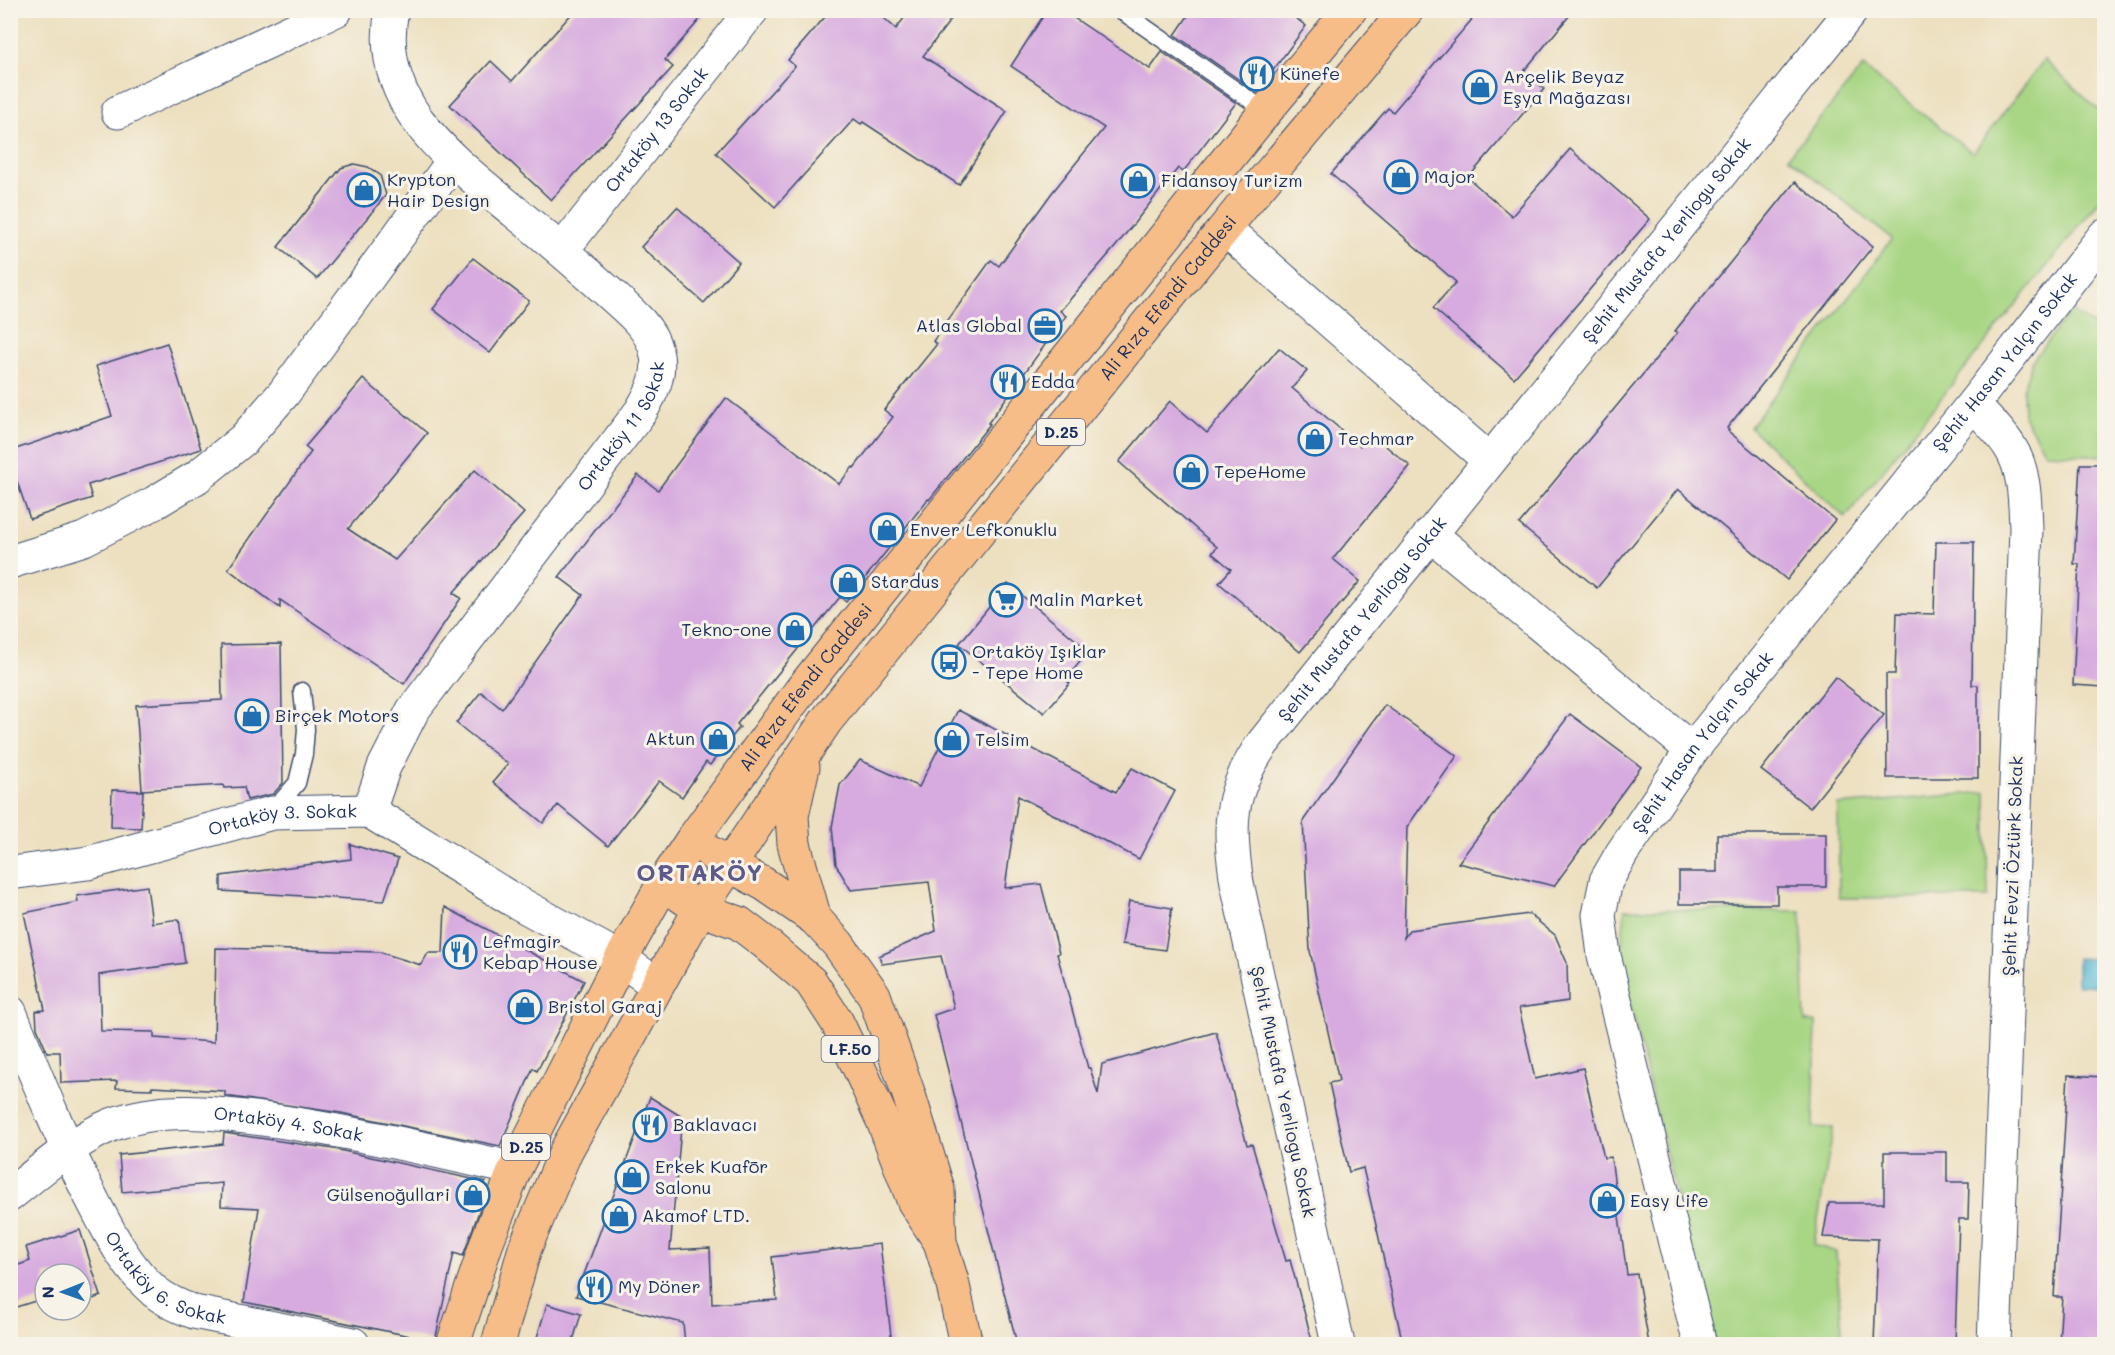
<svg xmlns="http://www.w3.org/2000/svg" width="2115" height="1355" font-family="Mali,sans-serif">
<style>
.green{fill:#a8d684;stroke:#628271;stroke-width:1.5}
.water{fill:#53b7d1;stroke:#377398;stroke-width:1.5}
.building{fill:#d7abdf}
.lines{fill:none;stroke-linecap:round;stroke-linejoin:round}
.service-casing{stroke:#3a4a6d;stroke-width:19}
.minor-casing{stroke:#3a4a6d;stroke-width:35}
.primary-casing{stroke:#3a4a6d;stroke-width:35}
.service{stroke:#fff;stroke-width:16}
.minor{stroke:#fff;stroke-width:33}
.primary{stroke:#f7bd88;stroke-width:33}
.labels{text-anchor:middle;stroke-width:6;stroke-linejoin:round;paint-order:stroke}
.shield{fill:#f7f3e8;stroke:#5d6a87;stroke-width:1.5}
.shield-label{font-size:16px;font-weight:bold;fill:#1b2f5e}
.poi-label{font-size:18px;fill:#1b2f5e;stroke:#f7f3e8;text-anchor:start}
.street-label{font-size:18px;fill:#1b2f5e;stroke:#f7f3e8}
.district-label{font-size:24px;font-weight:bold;letter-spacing:1.5px;fill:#5d5a8b;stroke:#f7f3e8}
</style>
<rect width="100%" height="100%" fill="#f7f3e8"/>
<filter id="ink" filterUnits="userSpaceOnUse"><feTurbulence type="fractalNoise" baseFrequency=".0167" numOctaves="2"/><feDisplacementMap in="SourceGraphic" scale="12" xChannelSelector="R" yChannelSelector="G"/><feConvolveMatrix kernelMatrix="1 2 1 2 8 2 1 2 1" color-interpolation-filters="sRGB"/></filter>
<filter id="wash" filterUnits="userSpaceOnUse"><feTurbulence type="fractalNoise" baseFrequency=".008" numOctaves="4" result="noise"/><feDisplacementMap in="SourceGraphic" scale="24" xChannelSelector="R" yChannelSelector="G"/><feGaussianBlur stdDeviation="1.35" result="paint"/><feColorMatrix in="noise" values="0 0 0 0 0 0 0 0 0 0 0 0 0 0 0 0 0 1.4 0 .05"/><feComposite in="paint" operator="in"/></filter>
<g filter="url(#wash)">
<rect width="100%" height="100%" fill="#ede0c0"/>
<!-- green -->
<g class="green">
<path d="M 2044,60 L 2104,115 L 2104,195 L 1845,518 L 1750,427 L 1892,239 L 1788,157 L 1863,67 L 1973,153 Z"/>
<path d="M 2071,310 L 2104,333 L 2104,456 L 2045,453 L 2024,416 L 2023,390 L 2032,361 Z"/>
<path d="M 1986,792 L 1988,897 L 1839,898 L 1838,805 Z"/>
<path d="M 1625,909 L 1801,911 L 1805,1022 L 1816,1022 L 1813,1127 L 1833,1128 L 1814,1245 L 1836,1252 L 1843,1344 L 1712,1344 L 1620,962 Z"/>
</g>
<!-- water -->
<path class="water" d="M 2077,958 L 2104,959 L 2104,986 L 2077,985 Z"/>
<g id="blocks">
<!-- building -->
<g class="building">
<path d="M 575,10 L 708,10 L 665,60 L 673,67 L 551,200 L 450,105 L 491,61 L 512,81 Z"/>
<path d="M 831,10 L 875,10 L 896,29 L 910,10 L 958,10 L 923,56 L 1007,111 L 959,185 L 863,122 L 861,124 L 854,119 L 775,207 L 716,153 L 795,66 L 788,60 Z"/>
<path d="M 1047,10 L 1062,10 L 1150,69 L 1162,52 L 1236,103 L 1183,172 L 1178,168 L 1116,246 L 1060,311 L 1066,316 L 988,423 L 990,424 L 929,500 L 928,499 L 846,602 L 840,597 L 737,724 L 740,727 L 710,765 L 706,762 L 682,797 L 659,781 L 608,846 L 558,805 L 543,823 L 493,782 L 508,764 L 456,723 L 481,692 L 502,709 L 583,595 L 559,577 L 638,475 L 658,490 L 726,398 L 839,484 L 853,467 L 854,468 L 893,417 L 884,410 L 937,344 L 933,341 L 991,260 L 999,266 L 1051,194 L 1104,128 L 1011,66 Z"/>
<path d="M 1192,10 L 1285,10 L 1306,26 L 1257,92 L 1175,35 Z"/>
<path d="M 1480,10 L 1574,10 L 1524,71 L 1544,89 L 1468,178 L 1512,216 L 1570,149 L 1650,219 L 1514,378 L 1433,308 L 1456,282 L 1331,174 L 1388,108 L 1393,112 Z"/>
<path d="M 354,164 L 368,167 L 380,175 L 386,195 L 317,279 L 278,247 L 341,168 Z"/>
<path d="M 1795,182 L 1873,246 L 1727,428 L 1729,430 L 1728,431 L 1835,520 L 1787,580 L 1678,489 L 1597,588 L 1519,524 L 1677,333 L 1675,331 Z"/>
<path d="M 677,207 L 739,262 L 704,303 L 641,247 Z"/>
<path d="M 473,258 L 529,301 L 490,353 L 433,309 Z"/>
<path d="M 167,343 L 201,449 L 88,485 L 92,498 L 30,519 L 10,461 L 10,451 L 112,416 L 96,366 Z"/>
<path d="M 1279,348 L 1307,371 L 1292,388 L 1360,446 L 1370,433 L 1410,466 L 1333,559 L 1360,581 L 1300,652 L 1219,583 L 1231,569 L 1212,553 L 1217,547 L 1119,462 L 1170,401 L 1207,433 Z"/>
<path d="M 363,379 L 427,433 L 348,529 L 395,560 L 475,470 L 524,513 L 453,593 L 461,598 L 404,684 L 280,600 L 280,608 L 228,569 L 311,452 L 305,447 Z"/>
<path d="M 2080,464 L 2104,464 L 2104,687 L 2073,685 L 2079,564 L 2074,564 Z"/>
<path d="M 1936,542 L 1974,542 L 1972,685 L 1978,685 L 1978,778 L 1887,778 L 1886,674 L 1895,674 L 1897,613 L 1934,614 Z"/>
<path d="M 1008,584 L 1089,651 L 1065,680 L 1070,683 L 1044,713 L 959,644 Z"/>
<path d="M 281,644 L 283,783 L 273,794 L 247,800 L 244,787 L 224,788 L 223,785 L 142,790 L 136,705 L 222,700 L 221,645 Z"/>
<path d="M 1835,677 L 1884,715 L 1810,808 L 1761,770 Z"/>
<path d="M 1385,705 L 1457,756 L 1407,827 L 1404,938 L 1409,930 L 1529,914 L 1555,935 L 1567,963 L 1568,1001 L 1519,1008 L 1535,1079 L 1583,1068 L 1604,1158 L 1611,1157 L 1627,1275 L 1637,1274 L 1649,1344 L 1403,1344 L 1363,1168 L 1349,1172 L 1329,1083 L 1339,1081 L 1310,951 L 1303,821 Z"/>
<path d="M 958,710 L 1116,792 L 1132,768 L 1175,791 L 1139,859 L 1018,796 L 1005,888 L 1041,884 L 1059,953 L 1057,954 L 1088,1068 L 1090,1068 L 1098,1094 L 1102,1064 L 1216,1032 L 1247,1145 L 1252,1144 L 1286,1261 L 1290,1260 L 1313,1344 L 1017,1344 L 934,1015 L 954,1008 L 941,956 L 882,964 L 879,956 L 936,931 L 929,882 L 851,890 L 836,865 L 832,827 L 840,785 L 860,760 L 919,787 Z"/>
<path d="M 1570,714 L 1641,767 L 1554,886 L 1458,863 Z"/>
<path d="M 112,790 L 143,791 L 141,828 L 111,827 Z"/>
<path d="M 1717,834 L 1826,834 L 1826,887 L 1777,887 L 1777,904 L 1679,904 L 1679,872 L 1717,872 Z"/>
<path d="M 350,844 L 398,859 L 384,901 L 221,891 L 221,876 L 351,859 Z"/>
<path d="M 147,886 L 152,923 L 179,919 L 185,963 L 99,975 L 101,1031 L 154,1032 L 154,1038 L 214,1042 L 216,948 L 379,952 L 421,965 L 428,953 L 443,953 L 445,907 L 584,981 L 537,1071 L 533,1068 L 500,1146 L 341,1113 L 225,1096 L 225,1091 L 152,1087 L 152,1089 L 116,1088 L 117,1081 L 61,1083 L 60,1052 L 47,1052 L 37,1028 L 36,1011 L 45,1010 L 24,913 L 78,902 L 77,896 Z"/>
<path d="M 1129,901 L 1172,908 L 1165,950 L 1122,944 Z"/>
<path d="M 2068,1075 L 2104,1077 L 2104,1344 L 2059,1344 L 2062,1297 L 2054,1297 Z"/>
<path d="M 650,1097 L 682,1117 L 670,1250 L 710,1248 L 712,1304 L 777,1300 L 772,1257 L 880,1244 L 892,1344 L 685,1344 L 683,1323 L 576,1296 Z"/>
<path d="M 224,1133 L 334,1149 L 486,1182 L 484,1185 L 488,1186 L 463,1256 L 454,1253 L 435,1341 L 244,1302 L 259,1208 L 221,1206 L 222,1183 L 122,1192 L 119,1155 L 223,1144 Z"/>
<path d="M 1884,1152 L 1947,1152 L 1947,1182 L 1969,1182 L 1968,1219 L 1959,1219 L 1955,1344 L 1874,1344 L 1878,1239 L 1823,1237 L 1829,1203 L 1884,1203 Z"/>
<path d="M 80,1230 L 101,1296 L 81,1303 L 81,1274 L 45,1274 L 45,1298 L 10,1309 L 10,1268 L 30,1261 L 26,1247 Z"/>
<path d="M 547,1304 L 581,1314 L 572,1344 L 535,1344 Z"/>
</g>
</g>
</g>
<g filter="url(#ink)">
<use href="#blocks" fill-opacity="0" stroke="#3a4a6d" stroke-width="1.5"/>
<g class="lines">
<!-- service casing -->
<g class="service-casing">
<g id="service">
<path d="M 1120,10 L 1266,111"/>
<path d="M 272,812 L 297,783 L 304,754 L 306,729 L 302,691"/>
</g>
</g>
<!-- minor casing -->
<g class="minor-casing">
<g id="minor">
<path d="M 118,112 L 336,10"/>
<path d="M 1225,229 L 1489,460"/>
<path id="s1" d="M 562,250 L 752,10"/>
<path d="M 1973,404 C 1986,418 2000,431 2010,447 C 2025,470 2025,502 2026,529 L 1994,1344"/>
<path d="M 1430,534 L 1692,750"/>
<path d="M 10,562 L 84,539 L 154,503 L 197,477 L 244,439 L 284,393 L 453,161"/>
<path id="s2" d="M 369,811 L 384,767 L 413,710 L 641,411 C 652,392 662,374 656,351 C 650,325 624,307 605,289 C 576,263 546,237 515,212 C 452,160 373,104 392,10"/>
<path id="s3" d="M 10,873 L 88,863 L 272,813 L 369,811 L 513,900 L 621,959 L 657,985"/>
<path id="s4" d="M 10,1012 C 36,1076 61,1139 93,1201 C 110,1234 126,1266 154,1291 C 166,1301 180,1307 194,1312 L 353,1344"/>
<path id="s5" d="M 10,1195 C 41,1170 75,1140 111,1125 C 164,1104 224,1114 278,1121 C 358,1133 436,1151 515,1169"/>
<path id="s6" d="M 1338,1344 L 1237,883 C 1228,825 1228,793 1263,743 L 1852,10"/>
<path id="s7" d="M 1700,1344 L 1604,955 L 1599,915 L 1606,881 L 1622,853 L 1692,750 L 1973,404 L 2104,236"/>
</g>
</g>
<!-- primary casing -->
<g class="primary-casing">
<g id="primary">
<path d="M 803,767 L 792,816 L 794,844 L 815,919"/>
<path d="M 711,853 L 729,865 L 764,884 L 815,919 L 838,944 L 874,995 L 909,1095 L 938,1189 L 940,1242 L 952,1281 L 966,1344"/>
<path d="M 681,896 L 700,909 L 739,923 L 764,942 L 811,982 L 837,1022 L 859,1068 L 883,1121 L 914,1202 L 940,1242"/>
<path id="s8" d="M 453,1344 L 488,1239 L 515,1169 L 621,959 L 663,884 L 692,840 L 801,690 L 1266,111 L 1350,10"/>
<path id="s9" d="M 498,1344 L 525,1248 L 566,1151 L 700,909 L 826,721 L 1245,203 L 1407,10"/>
</g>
</g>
<!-- service -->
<use href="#service" class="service"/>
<!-- minor -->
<use href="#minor" class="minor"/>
<!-- primary -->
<use href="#primary" class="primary"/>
</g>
</g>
<!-- icons -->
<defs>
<g id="restaurant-ring" transform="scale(1.725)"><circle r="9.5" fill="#f7f3e8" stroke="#1f6fb2" stroke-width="1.5"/><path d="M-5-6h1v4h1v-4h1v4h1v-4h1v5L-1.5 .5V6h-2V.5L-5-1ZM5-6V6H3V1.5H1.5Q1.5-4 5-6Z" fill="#1f6fb2"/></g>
<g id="shop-ring" transform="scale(1.725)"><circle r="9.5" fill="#f7f3e8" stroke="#1f6fb2" stroke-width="1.5"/><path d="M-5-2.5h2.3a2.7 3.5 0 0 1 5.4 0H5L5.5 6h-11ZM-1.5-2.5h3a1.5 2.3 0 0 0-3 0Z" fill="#1f6fb2"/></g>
<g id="office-ring" transform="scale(1.725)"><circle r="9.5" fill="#f7f3e8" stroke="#1f6fb2" stroke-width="1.5"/><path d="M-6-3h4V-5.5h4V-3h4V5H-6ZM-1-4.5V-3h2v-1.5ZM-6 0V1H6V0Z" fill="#1f6fb2"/></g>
<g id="supermarket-ring" transform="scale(1.725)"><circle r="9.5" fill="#f7f3e8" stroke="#1f6fb2" stroke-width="1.5"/><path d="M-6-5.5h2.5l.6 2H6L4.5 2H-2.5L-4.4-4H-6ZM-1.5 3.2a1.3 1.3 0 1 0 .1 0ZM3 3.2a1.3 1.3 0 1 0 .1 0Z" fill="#1f6fb2"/></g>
<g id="bus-ring" transform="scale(1.725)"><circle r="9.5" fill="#f7f3e8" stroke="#1f6fb2" stroke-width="1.5"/><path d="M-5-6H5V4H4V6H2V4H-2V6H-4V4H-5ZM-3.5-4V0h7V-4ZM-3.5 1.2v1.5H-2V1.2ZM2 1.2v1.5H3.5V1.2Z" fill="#1f6fb2"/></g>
</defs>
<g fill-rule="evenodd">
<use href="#restaurant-ring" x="1257" y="74"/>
<use href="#shop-ring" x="1480" y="87"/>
<use href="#shop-ring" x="1401" y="177"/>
<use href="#shop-ring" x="1138" y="181"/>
<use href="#shop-ring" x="364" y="190"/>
<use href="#office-ring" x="1045" y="326"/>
<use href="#restaurant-ring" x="1008" y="382"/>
<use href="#shop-ring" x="1315" y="439"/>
<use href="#shop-ring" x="1191" y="472"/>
<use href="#shop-ring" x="887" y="530"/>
<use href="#shop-ring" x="848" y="582"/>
<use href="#supermarket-ring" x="1006" y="600"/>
<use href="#shop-ring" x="795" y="630"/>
<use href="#bus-ring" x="949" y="662"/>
<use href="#shop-ring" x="252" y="716"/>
<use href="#shop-ring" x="718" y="739"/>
<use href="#shop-ring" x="952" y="740"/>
<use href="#restaurant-ring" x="460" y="952"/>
<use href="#shop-ring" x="525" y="1007"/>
<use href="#restaurant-ring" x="650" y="1125"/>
<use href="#shop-ring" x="632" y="1177"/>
<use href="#shop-ring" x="473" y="1195"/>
<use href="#shop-ring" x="1607" y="1201"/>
<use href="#shop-ring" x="619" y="1216"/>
<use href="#restaurant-ring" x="595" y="1287"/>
</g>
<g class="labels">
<!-- shield labels -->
<g class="shield">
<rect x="1037" y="419" width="48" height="26" rx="4.5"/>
<rect x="821.5" y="1036" width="57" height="26" rx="4.5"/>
<rect x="502" y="1134" width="48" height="26" rx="4.5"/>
</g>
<g class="shield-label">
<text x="1061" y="438">D.25</text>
<text x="850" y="1055">LF.50</text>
<text x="526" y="1153">D.25</text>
</g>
<!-- poi labels -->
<g class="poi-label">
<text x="1280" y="80">Künefe</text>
<text x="1503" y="83">Arçelik Beyaz<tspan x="1503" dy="21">Eşya Mağazası</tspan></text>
<text x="1424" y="183">Major</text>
<text x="387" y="186">Krypton<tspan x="387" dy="21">Hair Design</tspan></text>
<text x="1161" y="187">Fidansoy Turizm</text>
<text x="1022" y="332" text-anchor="end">Atlas Global</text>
<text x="1031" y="388">Edda</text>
<text x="1338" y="445">Techmar</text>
<text x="1214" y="478">TepeHome</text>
<text x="910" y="536">Enver Lefkonuklu</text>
<text x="871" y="588">Stardus</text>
<text x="1029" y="606">Malin Market</text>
<text x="772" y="636" text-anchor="end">Tekno-one</text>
<text x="972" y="658">Ortaköy Işıklar<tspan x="972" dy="21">- Tepe Home</tspan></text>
<text x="275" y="722">Birçek Motors</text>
<text x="695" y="745" text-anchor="end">Aktun</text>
<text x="975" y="746">Telsim</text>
<text x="483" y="948">Lefmagir<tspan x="483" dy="21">Kebap House</tspan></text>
<text x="548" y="1013">Bristol Garaj</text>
<text x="673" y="1131">Baklavacı</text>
<text x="655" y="1173">Erkek Kuafōr<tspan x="655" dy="21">Salonu</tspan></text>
<text x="450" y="1201" text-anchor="end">Gülsenoğullari</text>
<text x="1630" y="1207">Easy Life</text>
<text x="642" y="1222">Akamof LTD.</text>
<text x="618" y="1293">My Döner</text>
</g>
<!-- street labels -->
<g class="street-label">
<text dy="6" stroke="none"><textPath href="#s1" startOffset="153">Ortaköy 13 Sokak</textPath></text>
<text dy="6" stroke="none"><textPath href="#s6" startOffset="1264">Şehit Mustafa Yerliogu Sokak</textPath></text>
<text dy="6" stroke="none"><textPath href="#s9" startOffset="1252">Ali Rıza Efendi Caddesi</textPath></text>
<text dy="6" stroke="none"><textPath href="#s7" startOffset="1131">Şehit Hasan Yalçın Sokak</textPath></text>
<text dy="6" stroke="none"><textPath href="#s2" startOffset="464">Ortaköy 11 Sokak</textPath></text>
<text dy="6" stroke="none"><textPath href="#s6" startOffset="778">Şehit Mustafa Yerliogu Sokak</textPath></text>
<text dy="6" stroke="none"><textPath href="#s8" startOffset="750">Ali Rıza Efendi Caddesi</textPath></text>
<text dy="6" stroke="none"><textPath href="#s7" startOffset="645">Şehit Hasan Yalçın Sokak</textPath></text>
<text dy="6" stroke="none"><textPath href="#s3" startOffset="279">Ortaköy 3. Sokak</textPath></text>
<text transform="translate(2013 866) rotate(-88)" y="6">Şehit Fevzi Öztürk Sokak</text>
<text transform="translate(1283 1092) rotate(78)" y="6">Şehit Mustafa Yerliogu Sokak</text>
<text dy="6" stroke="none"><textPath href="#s5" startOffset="303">Ortaköy 4. Sokak</textPath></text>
<text dy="6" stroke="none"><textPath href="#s4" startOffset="318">Ortaköy 6. Sokak</textPath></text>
</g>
<!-- district labels -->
<g class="district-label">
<text x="700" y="881">ORTAKÖY</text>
</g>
</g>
<!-- margin -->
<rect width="2115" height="1355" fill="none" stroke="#f7f3e8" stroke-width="36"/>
<!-- north arrow -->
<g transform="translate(63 1292) rotate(269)"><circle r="28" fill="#f7f3e8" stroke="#9fa5b1" stroke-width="1.5"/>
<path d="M0-4.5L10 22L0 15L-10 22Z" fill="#1f6fb2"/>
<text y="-9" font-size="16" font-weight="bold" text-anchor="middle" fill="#1b2f5e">N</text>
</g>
</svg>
